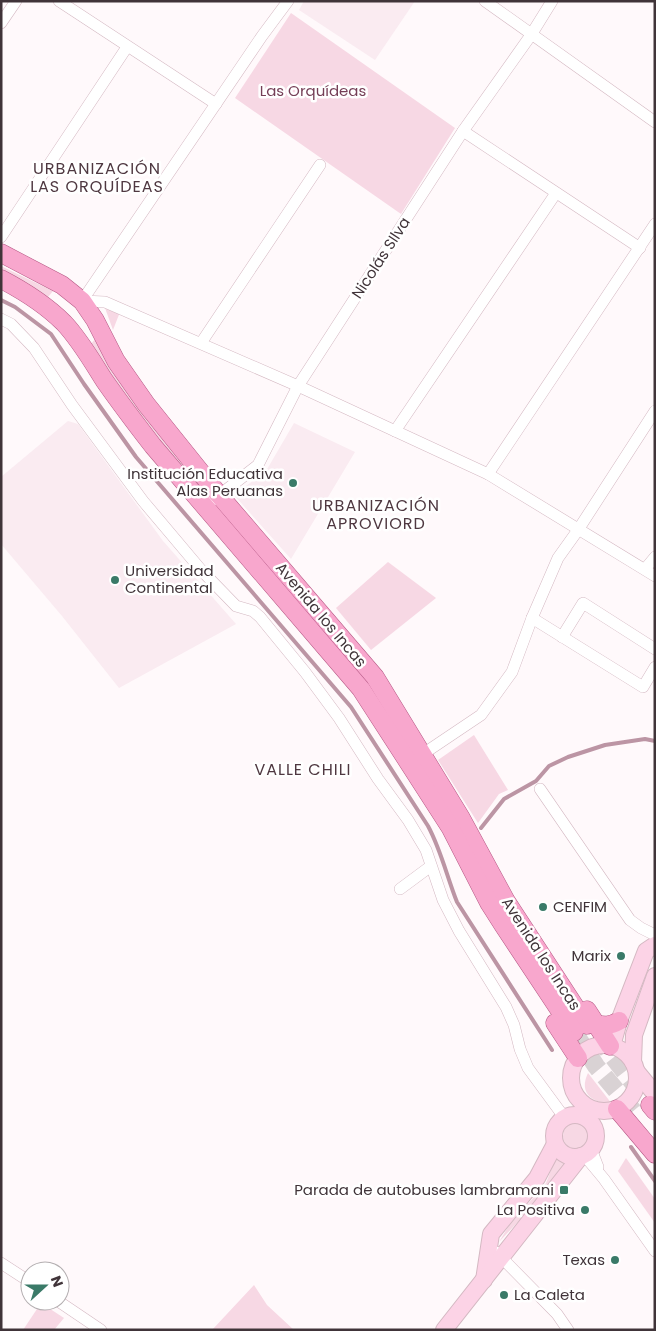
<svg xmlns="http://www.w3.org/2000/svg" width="656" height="1331" font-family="Poppins,sans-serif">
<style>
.built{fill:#faebf1}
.green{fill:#f7d8e4}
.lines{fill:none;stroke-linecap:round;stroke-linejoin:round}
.stream{stroke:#bc95a4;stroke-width:4}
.primary-tunnel{stroke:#d9d2d4;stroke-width:18;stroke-dasharray:18 9;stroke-linecap:butt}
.street-casing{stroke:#d4b8c2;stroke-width:12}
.secondary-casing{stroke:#d4b8c2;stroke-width:18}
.primary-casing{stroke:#b55884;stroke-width:19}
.street{stroke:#fff;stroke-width:11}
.secondary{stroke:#fcd3e6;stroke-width:16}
.primary{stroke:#f8a7cd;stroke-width:18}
.poi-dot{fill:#3a7a68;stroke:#fff;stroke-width:2}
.labels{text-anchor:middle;stroke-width:5;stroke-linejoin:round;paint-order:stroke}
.park-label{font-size:15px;fill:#753f57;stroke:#fff}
.street-label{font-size:15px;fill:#403439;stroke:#fff}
.poi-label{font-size:15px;fill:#403439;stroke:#fff;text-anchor:end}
.neighbourhood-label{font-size:16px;letter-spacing:1px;fill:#4f3841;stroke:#fff}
</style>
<rect width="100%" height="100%" fill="#fff9fb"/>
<!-- built -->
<g class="built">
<path d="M 304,1 L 415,1 L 375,60 L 299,10 Z"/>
<path d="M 68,421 L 78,424 L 163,541 L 236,624 L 119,688 L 62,616 L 1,544 L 1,477 Z"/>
<path d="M 294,423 L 355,452 L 291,559 L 234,495 L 266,471 Z"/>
</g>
<!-- green -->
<g class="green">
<path d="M 291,13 L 455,128 L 401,214 L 235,98 Z"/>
<path d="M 1,266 L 53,291 L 48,297 L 1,273 Z"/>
<path d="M 105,308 L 120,312 L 113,330 Z"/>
<path d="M 95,339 L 206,490 L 202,494 L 138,414 L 91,344 Z"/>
<path d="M 388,562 L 436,598 L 371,650 L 336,608 Z"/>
<path d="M 474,735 L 508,790 L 499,794 L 478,823 L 438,760 Z"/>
<path d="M 588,1073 L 612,1104 C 593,1103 578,1094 588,1073 Z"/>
<circle cx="576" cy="1136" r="13"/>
<path d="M 558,1152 L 572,1164 L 499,1242 L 508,1227 L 546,1183 Z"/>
<path d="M 626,1158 L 655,1199 L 655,1223 L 618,1171 Z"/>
<path d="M 254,1285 L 267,1305 L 294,1330 L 212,1330 Z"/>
<path d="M 41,1303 L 64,1318 L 54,1330 L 23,1330 Z"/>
</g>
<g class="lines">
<!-- stream -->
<g class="stream">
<path d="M 1,300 L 15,307 L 51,334 L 84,384 L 136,457 L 351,707 L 428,826 C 441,850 447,877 457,902 L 552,1050"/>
<path d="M 481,828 L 504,799 L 536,781 L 549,766 L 568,757 L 605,745 L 645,739 L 655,741"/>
<path d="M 631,1147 L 655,1181"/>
</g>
<!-- primary-tunnel -->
<g class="primary-tunnel">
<path d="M 574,1032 L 596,1066 L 639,1118"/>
<path d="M 597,1036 L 650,1105"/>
</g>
<!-- street casing -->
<g class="street-casing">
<g id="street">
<path d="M 59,1 L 216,104"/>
<path d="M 485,1 L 655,122"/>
<path d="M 1,23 L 16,1"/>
<path d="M 463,131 L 640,248"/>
<path d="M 1,237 L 127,47"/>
<path d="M 82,301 L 105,302 L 298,386 L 488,474 L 655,576"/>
<path d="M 82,301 L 262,36 L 288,1"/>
<path d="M 1,319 L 11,324 L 34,348 L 72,405 L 143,501 L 202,571 L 236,606 L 253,611 L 260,617 L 305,672 L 339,718 L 378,779 L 408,820 L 426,850 L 443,900 L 459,931 L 506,1007 L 514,1025 L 520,1049 L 528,1068 L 564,1117"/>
<path d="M 201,343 L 320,165"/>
<path d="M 395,431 L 556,193"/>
<path d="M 488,474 L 655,224"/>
<path d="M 204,507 L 258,465 L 298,386 L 463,131 L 531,35 L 552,1"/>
<path d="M 645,569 L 655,557"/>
<path d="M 532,618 L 643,687 L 655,667"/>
<path d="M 562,637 L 583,603 L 655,649"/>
<path d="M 417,758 L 481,715 L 512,672 L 532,618 L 558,558 L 578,530 L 655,411"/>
<path d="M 540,789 L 630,920 L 641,928 L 655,935"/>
<path d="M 400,889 L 431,866"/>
<path d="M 591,1149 L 598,1167"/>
<path d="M 584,1155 L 604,1179 L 655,1251"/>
<path d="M 496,1252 L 557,1314 L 568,1330"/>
<path d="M 1,1263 L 30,1282"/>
<path d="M 58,1301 L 101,1330"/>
</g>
</g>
<!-- secondary casing -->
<g class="secondary-casing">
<g id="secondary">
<circle cx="604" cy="1078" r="33"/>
<path d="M 612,1046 L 619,1021 L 646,951 L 655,945"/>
<path d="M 633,1062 L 634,1035 L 655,976"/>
<path d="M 637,1072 L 655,1094"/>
<circle cx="575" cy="1136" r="21"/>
<path d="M 484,1280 L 491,1234 L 537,1178 L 555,1144"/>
<path d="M 444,1330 L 581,1156"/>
</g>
</g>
<!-- primary casing -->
<g class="primary-casing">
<g id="primary">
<path d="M 1,253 L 62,285 L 82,301 L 95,320 L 116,361 L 146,404 L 219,495 L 375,677 L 461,818 L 506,901 L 587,1025"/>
<path d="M 1,279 C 24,291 46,305 64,323 C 80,340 92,361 104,380 C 120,403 136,424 153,446 L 361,689 L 450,827 L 489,903 L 503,925 L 574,1032"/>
<path d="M 587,1010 L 610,1046"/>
<path d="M 555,1023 L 578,1058"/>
<path d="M 596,1024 C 605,1026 610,1026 619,1021"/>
<path d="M 650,1105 L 655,1111"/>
<path d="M 617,1109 L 655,1154"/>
</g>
</g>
<!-- street -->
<use href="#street" class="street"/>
<!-- secondary -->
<use href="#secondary" class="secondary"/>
<!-- primary -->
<use href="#primary" class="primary"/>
</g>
<!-- markers -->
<g class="poi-dot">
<circle cx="293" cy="483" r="5"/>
<circle cx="115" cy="580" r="5"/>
<circle cx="543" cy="907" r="5"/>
<circle cx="621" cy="956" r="5"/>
<rect x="559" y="1185" width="10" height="10" rx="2.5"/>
<circle cx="585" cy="1210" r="5"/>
<circle cx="615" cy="1260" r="5"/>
<circle cx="504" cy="1295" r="5"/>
</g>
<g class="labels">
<!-- park labels -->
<g class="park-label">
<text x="313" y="96">Las Orquídeas</text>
</g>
<!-- street labels -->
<g class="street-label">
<text transform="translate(381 258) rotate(-57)" y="5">Nicolás SIlva</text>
<text transform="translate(321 615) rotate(50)" y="5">Avenida los Incas</text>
<text transform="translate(541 954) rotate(57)" y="5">Avenida los Incas</text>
</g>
<!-- poi labels -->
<g class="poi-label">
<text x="283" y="479">Institución Educativa<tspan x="283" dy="17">Alas Peruanas</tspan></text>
<text x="125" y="576" text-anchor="start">Universidad<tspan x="125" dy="17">Continental</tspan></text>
<text x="553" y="912" text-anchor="start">CENFIM</text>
<text x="611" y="961">Marix</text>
<text x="554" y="1195">Parada de autobuses lambramani</text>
<text x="575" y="1215">La Positiva</text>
<text x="605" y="1265">Texas</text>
<text x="514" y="1300" text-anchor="start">La Caleta</text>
</g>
<!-- neighbourhood labels -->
<g class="neighbourhood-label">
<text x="97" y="174">URBANIZACIÓN<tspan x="97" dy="18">LAS ORQUÍDEAS</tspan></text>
<text x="376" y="511">URBANIZACIÓN<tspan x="376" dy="18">APROVIORD</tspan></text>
<text x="303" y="775">VALLE CHILI</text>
</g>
</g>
<!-- border -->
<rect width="656" height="1331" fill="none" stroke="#403439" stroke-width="5"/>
<!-- north arrow -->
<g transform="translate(45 1286) rotate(69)"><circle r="24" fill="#ffffff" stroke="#b3aeb0"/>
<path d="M0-4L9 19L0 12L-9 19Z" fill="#3a7a68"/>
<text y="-8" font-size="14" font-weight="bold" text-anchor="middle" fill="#403439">N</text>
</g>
</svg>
